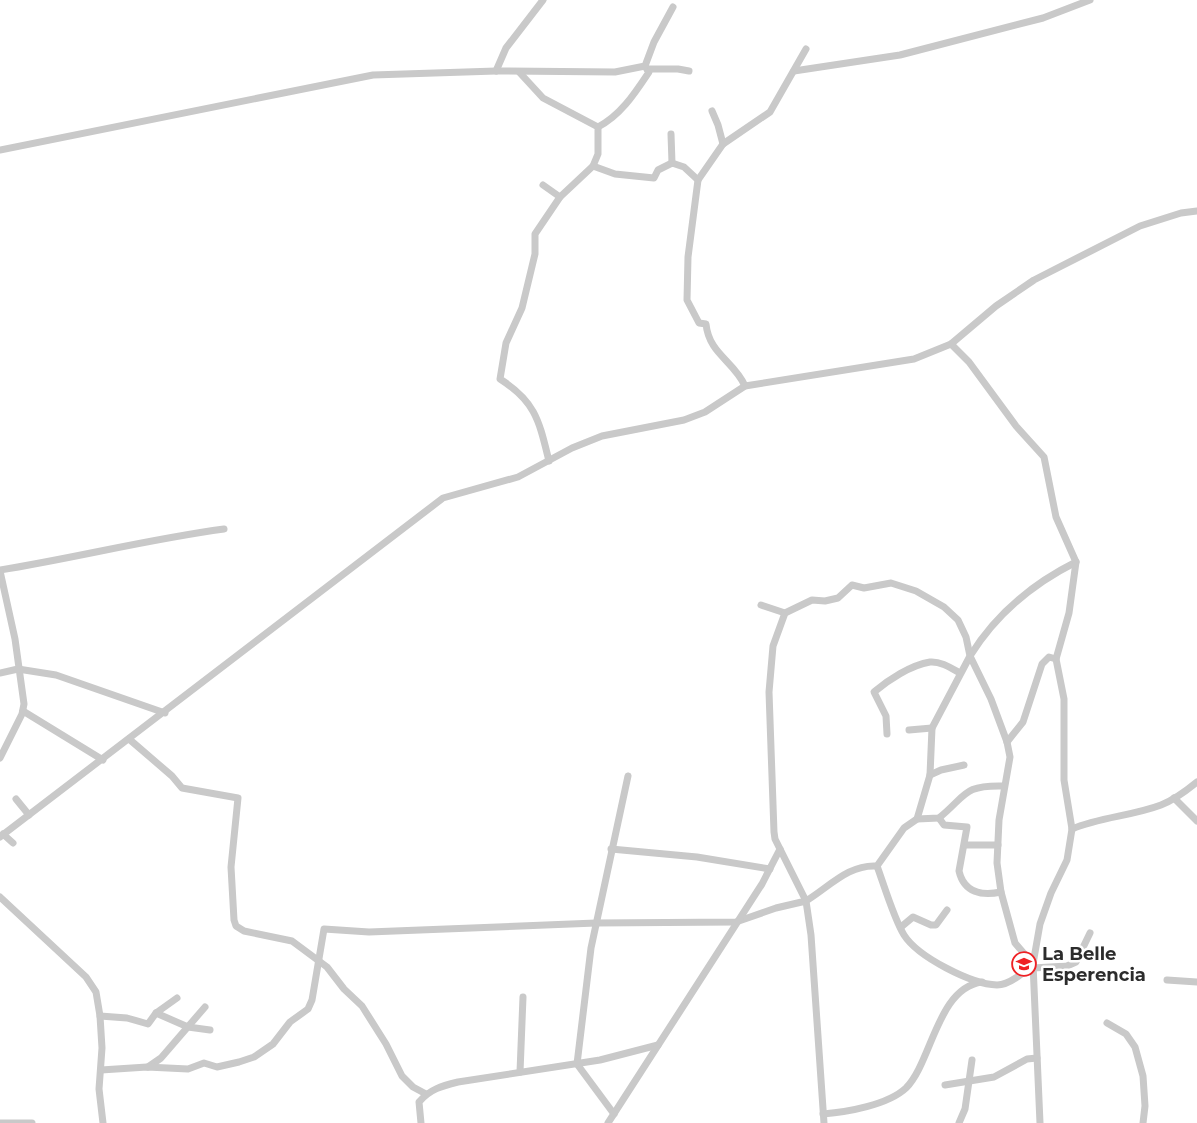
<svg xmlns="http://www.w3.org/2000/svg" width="1197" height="1123" font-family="Montserrat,sans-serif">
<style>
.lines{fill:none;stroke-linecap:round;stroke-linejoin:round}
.minor{stroke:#c9c9c9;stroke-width:7}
.labels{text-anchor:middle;stroke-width:5;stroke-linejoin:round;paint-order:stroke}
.poi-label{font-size:18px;font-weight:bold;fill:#2c2c2c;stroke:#fff;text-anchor:start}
</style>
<rect width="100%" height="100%" fill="#fff"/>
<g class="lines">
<!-- minor -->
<g class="minor">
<path d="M 647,69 L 678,69 L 689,71"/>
<path d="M 496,71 L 506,48 L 543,0"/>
<path d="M 794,71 L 900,55 L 1043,18 L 1090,0"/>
<path d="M 520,73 L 543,98 L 598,127 L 598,154 L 593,166 L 615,174 L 654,178 L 658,170 L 672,163 L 684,167 L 698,180"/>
<path d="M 712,111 L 718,125 L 723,144"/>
<path d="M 598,127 C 621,115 635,93 649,72 L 645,66"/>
<path d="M 671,134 L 672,163"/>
<path d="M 0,150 L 373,75 L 496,71 L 615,72 L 645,66 L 654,42 L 673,7"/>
<path d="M 543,185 L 560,197"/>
<path d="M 951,344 L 969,362 L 1016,426 L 1044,457 L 1056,517 L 1076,562 C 1032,584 996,614 970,656 L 991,699 L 1007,742 L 1010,757 L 999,820 L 997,863 L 1001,892 L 1015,943 L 1033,964"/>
<path d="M 745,386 C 734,361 709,354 706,324 L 699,323 L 687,300 L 688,257 L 698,180 L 723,144 L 770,112 L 806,49"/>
<path d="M 549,461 C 539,421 536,402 500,379 L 506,343 L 522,308 L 535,254 L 535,234 L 560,197 L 593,166"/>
<path d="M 0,570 C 75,558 149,539 224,529"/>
<path d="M 0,571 L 15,639 L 24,704 L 22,714 L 0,758"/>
<path d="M 761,605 L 785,613"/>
<path d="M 0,673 L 18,669 L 56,675 L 165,713"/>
<path d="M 23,711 L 103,760"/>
<path d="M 909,730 L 932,728"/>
<path d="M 887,734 L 886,716 L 874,692 C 888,680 911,665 930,662 C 940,661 951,668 960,673"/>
<path d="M 129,739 L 172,776 L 182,788 L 238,798 L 231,867 L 234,920 L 236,926 L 244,931 L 292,941 L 327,967 L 344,989 L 362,1006 L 386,1044 L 402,1076 L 413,1087 L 426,1094"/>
<path d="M 1007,742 L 1023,722 L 1042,664 L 1049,657 L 1056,659"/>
<path d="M 930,775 L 941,770 L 964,765"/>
<path d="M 1174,798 L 1197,821"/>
<path d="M 16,799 L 29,815"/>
<path d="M 939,818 L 944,825 L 967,827 L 959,871 C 964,893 982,896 1001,892"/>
<path d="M 917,819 L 939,818 C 967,795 963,785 1003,786"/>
<path d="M 1072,829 C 1100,817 1132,816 1161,805 C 1174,800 1186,791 1197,782"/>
<path d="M 3,834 L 13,843"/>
<path d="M 0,837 L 443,498 L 518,477 L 572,448 L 602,436 L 684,420 L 705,412 L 745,386 L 914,359 L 951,344 L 996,306 L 1034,280 L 1140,226 L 1181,213 L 1197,211"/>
<path d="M 965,845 L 998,845"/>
<path d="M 611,849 L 697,857 L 770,869"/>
<path d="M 877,866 C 884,885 894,919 904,935 C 918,957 971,984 997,985 C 1010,985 1024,972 1033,964"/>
<path d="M 0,897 L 86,977 L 96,992 L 100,1016 L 102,1048 L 99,1089 L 103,1123"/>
<path d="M 901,927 L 913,917 L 931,925 L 936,925 L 947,910"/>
<path d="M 1033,968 L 1067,966 L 1076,962 L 1090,933"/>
<path d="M 1167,980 L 1197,982"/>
<path d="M 156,1013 L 188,1027 L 210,1030"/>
<path d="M 100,1016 L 127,1018 L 148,1024 L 156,1013 L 177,998"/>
<path d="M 1107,1023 L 1126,1034 L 1135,1047 L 1143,1076 L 1145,1106 L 1143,1123"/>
<path d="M 148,1067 L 161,1058 L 205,1007"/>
<path d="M 101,1070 L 147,1067 L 188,1069 L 204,1063 L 217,1067 L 239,1062 L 254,1057 L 273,1044 L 290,1022 L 308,1009 L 312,1000 L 324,929 L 369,932 L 596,923 L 736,922 L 776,908 L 806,901 L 775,839 L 774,832 L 769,692 L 773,646 L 785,613 L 812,600 L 825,601 L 838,598 L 852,585 L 864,588 L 891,583 L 916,591 L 944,607 L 958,620 L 966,637 L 970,656 L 932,728 L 930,775 L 917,819 L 904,828 L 877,866 C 849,864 829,887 806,901 L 811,935 L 824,1123"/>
<path d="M 520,1072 L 523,997"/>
<path d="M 945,1085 L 994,1077 L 1027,1059 L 1037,1058"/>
<path d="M 614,1114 L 577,1064 L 591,948 L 628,776"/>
<path d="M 823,1114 C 847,1112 888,1105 906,1088 C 932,1062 937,988 982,982"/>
<path d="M 0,1123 L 32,1123"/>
<path d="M 421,1123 L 419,1102 C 430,1089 442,1086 458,1082 L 600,1060 L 658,1045"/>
<path d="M 608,1123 L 762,884 L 780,849"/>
<path d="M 959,1123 L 965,1109 L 972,1060"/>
<path d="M 1040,1123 L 1033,964 L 1040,924 L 1051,893 L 1067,860 L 1072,829 L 1064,780 L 1064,699 L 1056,659 L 1069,613 L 1076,562"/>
</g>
</g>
<!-- icons -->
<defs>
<g id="school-ring" transform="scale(1.25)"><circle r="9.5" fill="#fff" stroke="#ef2125" stroke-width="1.5"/><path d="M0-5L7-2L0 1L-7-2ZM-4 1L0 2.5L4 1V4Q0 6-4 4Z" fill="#ef2125"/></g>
</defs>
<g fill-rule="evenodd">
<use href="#school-ring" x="1024" y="964"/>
</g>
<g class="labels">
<!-- poi labels -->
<g class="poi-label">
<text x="1042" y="960">La Belle<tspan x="1042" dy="21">Esperencia</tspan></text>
</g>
</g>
</svg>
